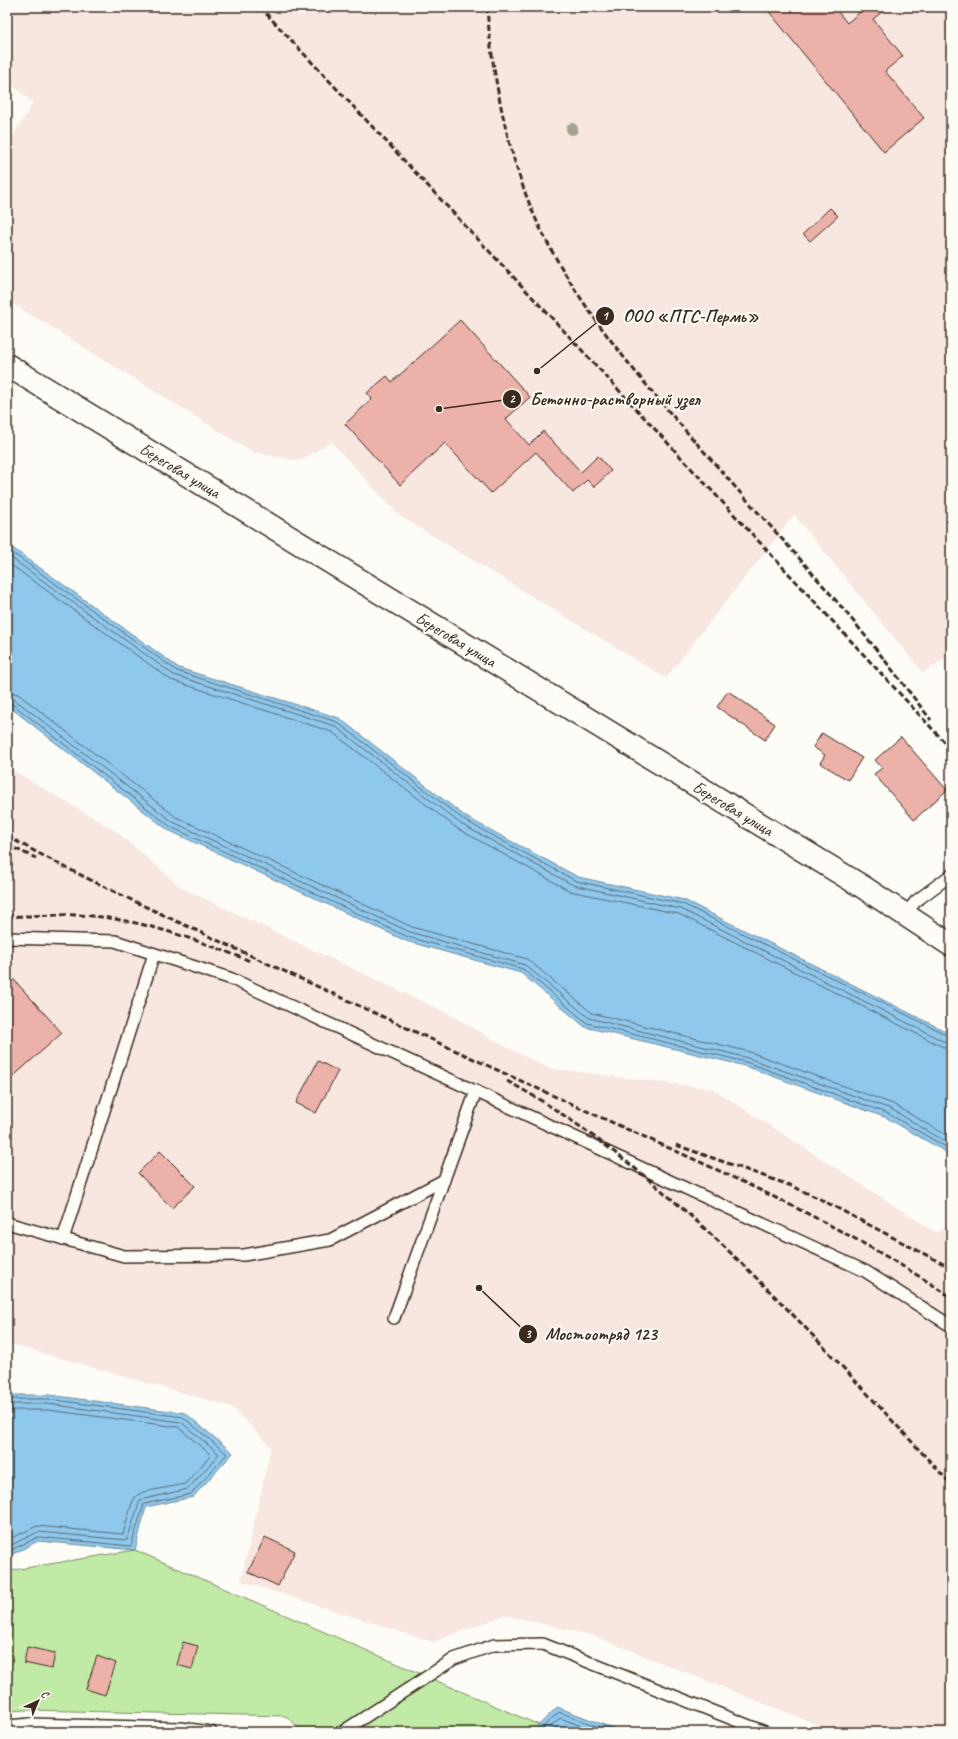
<svg xmlns="http://www.w3.org/2000/svg" width="958" height="1739" font-family="Caveat,sans-serif">
<style>
.built{fill:#f8e6e0}
.green{fill:#c1eaa6;stroke:#7e8a62}
.water{fill:#8ec8ed;stroke:#6d899a}
.lines{fill:none;stroke-linecap:round;stroke-linejoin:round}
.shore{stroke:#5c6971;stroke-width:1}
.building{fill:#ecb2aa;stroke:#3b2a1e}
.lane-casing{stroke:#3b2a1e;stroke-width:14}
.secondary-casing{stroke:#3b2a1e;stroke-width:25}
.lane{stroke:#fdfcf7;stroke-width:11}
.secondary{stroke:#fdfcf7;stroke-width:22}
.rail{stroke:#3b2a1e;stroke-width:3;stroke-dasharray:6 3;stroke-linecap:butt}
.tree{fill:#a4a392}
.labels{text-anchor:middle;stroke-width:4;stroke-linejoin:round;paint-order:stroke}
.street-label{font-size:17px;fill:#3b2a1e;stroke:#fdfcf7}
.leader{fill:none;stroke:#3b2a1e;stroke-width:1.5}
.callout-dot{fill:#3b2a1e;stroke:#fdfcf7;stroke-width:1.5}
.mark-label{font-size:12px;text-anchor:middle;font-weight:bold;fill:#fff}
.callout-label{font-size:18px;text-anchor:middle;font-weight:bold;fill:#3b2a1e;stroke:#fdfcf7;stroke-width:4;stroke-linejoin:round;paint-order:stroke}
</style>
<rect width="100%" height="100%" fill="#fdfcf7"/>
<filter id="ink" filterUnits="userSpaceOnUse"><feTurbulence type="fractalNoise" baseFrequency=".025" numOctaves="2"/><feDisplacementMap in="SourceGraphic" scale="8" xChannelSelector="R" yChannelSelector="G"/><feConvolveMatrix kernelMatrix="1 2 1 2 8 2 1 2 1" color-interpolation-filters="sRGB"/></filter>
<g filter="url(#ink)">
<!-- built -->
<g class="built">
<path d="M 7,7 L 951,7 L 951,654 L 923,673 L 794,515 L 666,678 L 400,516 L 331,442 L 300,461 L 253,452 L 7,300 L 7,145 L 33,103 L 7,80 Z"/>
<path d="M 7,767 L 116,831 L 182,888 L 451,1015 L 508,1048 L 548,1068 L 713,1089 L 937,1233 L 951,1223 L 951,1732 L 836,1732 L 594,1636 L 505,1615 L 433,1642 L 241,1581 L 271,1447 L 232,1407 L 7,1343 Z"/>
</g>
<!-- green -->
<path class="green" d="M 135,1550 L 555,1732 L 303,1732 L 286,1716 L 28,1710 L 7,1711 L 7,1571 Z"/>
<!-- water -->
<g class="water">
<path d="M 7,544 L 179,668 L 339,718 L 466,817 L 578,877 L 684,900 L 951,1034 L 951,1155 L 887,1118 L 745,1066 L 585,1027 L 521,973 L 406,941 L 168,830 L 7,705 Z"/>
<path d="M 7,1395 L 49,1395 L 185,1413 L 233,1453 L 193,1497 L 146,1507 L 135,1550 L 38,1541 L 7,1557 Z"/>
<path d="M 557,1707 L 623,1732 L 544,1732 L 536,1728 Z"/>
</g>
<g class="lines">
<!-- shore -->
<g class="shore">
<path d="M 7,549 L 177,671 L 337,722 L 464,820 L 576,881 L 683,904 L 951,1037"/>
<path d="M 7,555 L 174,675 L 335,726 L 461,824 L 573,885 L 681,909 L 945,1042 L 951,1043"/>
<path d="M 7,562 L 171,680 L 332,732 L 458,829 L 570,891 L 679,914 L 943,1047 L 951,1049"/>
<path d="M 7,691 L 18,694 L 176,817 L 412,927 L 527,959 L 592,1013 L 750,1052 L 893,1104 L 951,1138"/>
<path d="M 7,697 L 14,699 L 173,822 L 410,932 L 525,965 L 589,1018 L 748,1058 L 891,1109 L 951,1145"/>
<path d="M 7,702 L 11,703 L 171,827 L 408,937 L 523,969 L 587,1023 L 746,1062 L 889,1114 L 951,1150"/>
<path d="M 7,1399 L 48,1399 L 183,1417 L 227,1454 L 191,1494 L 144,1504 L 131,1546 L 38,1537 L 7,1552"/>
<path d="M 7,1404 L 48,1404 L 181,1422 L 219,1454 L 188,1489 L 140,1500 L 127,1540 L 38,1532 L 7,1547"/>
<path d="M 7,1410 L 48,1410 L 178,1427 L 211,1455 L 185,1484 L 143,1492 L 136,1496 L 132,1503 L 123,1534 L 37,1526 L 7,1540"/>
<path d="M 545,1732 L 544,1726 L 559,1712 L 612,1732"/>
<path d="M 550,1732 L 550,1727 L 560,1718 L 598,1732"/>
</g>
</g>
<!-- building -->
<g class="building">
<path d="M 767,7 L 834,7 L 847,23 L 866,7 L 888,7 L 873,19 L 903,56 L 885,71 L 924,118 L 884,152 L 766,8 Z"/>
<path d="M 830,208 L 838,216 L 810,241 L 803,234 Z"/>
<path d="M 460,320 L 530,397 L 506,419 L 529,445 L 543,431 L 581,472 L 598,456 L 611,471 L 594,487 L 587,480 L 573,493 L 536,452 L 491,493 L 445,443 L 400,485 L 345,424 L 372,399 L 367,393 L 387,376 L 392,382 Z"/>
<path d="M 728,691 L 775,724 L 765,740 L 717,707 Z"/>
<path d="M 822,733 L 862,758 L 848,780 L 820,763 L 825,755 L 813,747 Z"/>
<path d="M 901,737 L 947,790 L 914,820 L 874,774 L 882,768 L 875,760 Z"/>
<path d="M 7,972 L 62,1033 L 7,1082 Z"/>
<path d="M 318,1061 L 338,1071 L 316,1113 L 296,1103 Z"/>
<path d="M 160,1151 L 195,1186 L 172,1208 L 138,1173 Z"/>
<path d="M 265,1537 L 295,1551 L 278,1586 L 248,1572 Z"/>
<path d="M 183,1642 L 198,1646 L 192,1669 L 177,1665 Z"/>
<path d="M 27,1647 L 55,1653 L 52,1669 L 24,1663 Z"/>
<path d="M 97,1656 L 116,1663 L 105,1695 L 86,1689 Z"/>
</g>
<g class="lines">
<!-- lane casing -->
<g class="lane-casing">
<g id="lane">
<path d="M 905,914 L 916,901 L 951,875"/>
<path d="M 7,938 L 115,941 L 232,979 L 865,1271 L 951,1326"/>
<path d="M 7,1223 L 124,1256 L 244,1255 L 330,1240 L 444,1180"/>
<path d="M 63,1239 L 154,954"/>
<path d="M 394,1318 L 476,1091"/>
<path d="M 7,1726 L 31,1724 L 180,1728 L 211,1732"/>
<path d="M 342,1732 L 454,1659 L 494,1645 L 543,1644 L 765,1732"/>
</g>
</g>
<!-- secondary casing -->
<g class="secondary-casing">
<path id="secondary" d="M 7,365 L 863,887 L 951,945"/>
</g>
<!-- lane -->
<use href="#lane" class="lane"/>
<!-- secondary -->
<use href="#secondary" class="secondary"/>
<!-- rail -->
<g class="rail">
<path d="M 260,7 L 565,332 L 951,749"/>
<path d="M 487,7 C 492,78 510,168 542,232 C 590,328 667,409 737,489 C 781,538 826,587 867,638 C 889,665 910,693 931,720"/>
<path d="M 7,836 C 93,884 183,924 273,966 C 378,1014 483,1064 589,1112 C 713,1168 838,1221 951,1297"/>
<path d="M 7,845 L 36,858"/>
<path d="M 7,916 C 35,917 64,913 92,916 C 146,921 200,941 250,961"/>
<path d="M 507,1081 C 554,1106 596,1137 637,1170 C 752,1263 850,1376 951,1484"/>
<path d="M 676,1145 L 792,1186 L 820,1199 L 951,1268"/>
</g>
</g>
<!-- trees -->
<circle class="tree" cx="572" cy="129" r="6"/>
</g>
<g class="labels">
<!-- street labels -->
<g class="street-label">
<text transform="translate(180 470) rotate(31)" y="6">Береговая улица</text>
<text transform="translate(456 639) rotate(31)" y="6">Береговая улица</text>
<text transform="translate(733 808) rotate(31)" y="6">Береговая улица</text>
</g>
</g>
<!-- callouts -->
<path class="leader" d="M537 371L605 316M439 409L512 399M479 1288L528 1334"/>
<g class="callout-dot">
<circle cx="537" cy="371" r="4"/>
<circle cx="439" cy="409" r="4"/>
<circle cx="479" cy="1288" r="4"/>
<circle cx="605" cy="316" r="10"/>
<circle cx="512" cy="399" r="10"/>
<circle cx="528" cy="1334" r="10"/>
</g>
<g class="mark-label">
<text x="605" y="320">1</text>
<text x="512" y="403">2</text>
<text x="528" y="1338">3</text>
</g>
<g class="callout-label">
<text x="691" y="322">ООО «ПГС-Пермь»</text>
<text x="615" y="405">Бетонно-растворный узел</text>
<text x="601" y="1340">Мостоотряд 123</text>
</g>
<!-- margin -->
<rect width="958" height="1739" fill="none" stroke="#fdfcf7" stroke-width="24"/>
<rect x="12" y="12" width="934" height="1715" fill="none" stroke="#3b2a1e" stroke-width="1.5" filter="url(#ink)"/>
<!-- north arrow -->
<g transform="translate(38 1701) rotate(44)" stroke="#fdfcf7" stroke-width="3" paint-order="stroke">
<path d="M0-3L7 15L0 10L-7 15Z" fill="#3b2a1e"/>
<text y="-6" font-size="11" font-weight="bold" text-anchor="middle" fill="#3b2a1e">С</text>
</g>
</svg>
